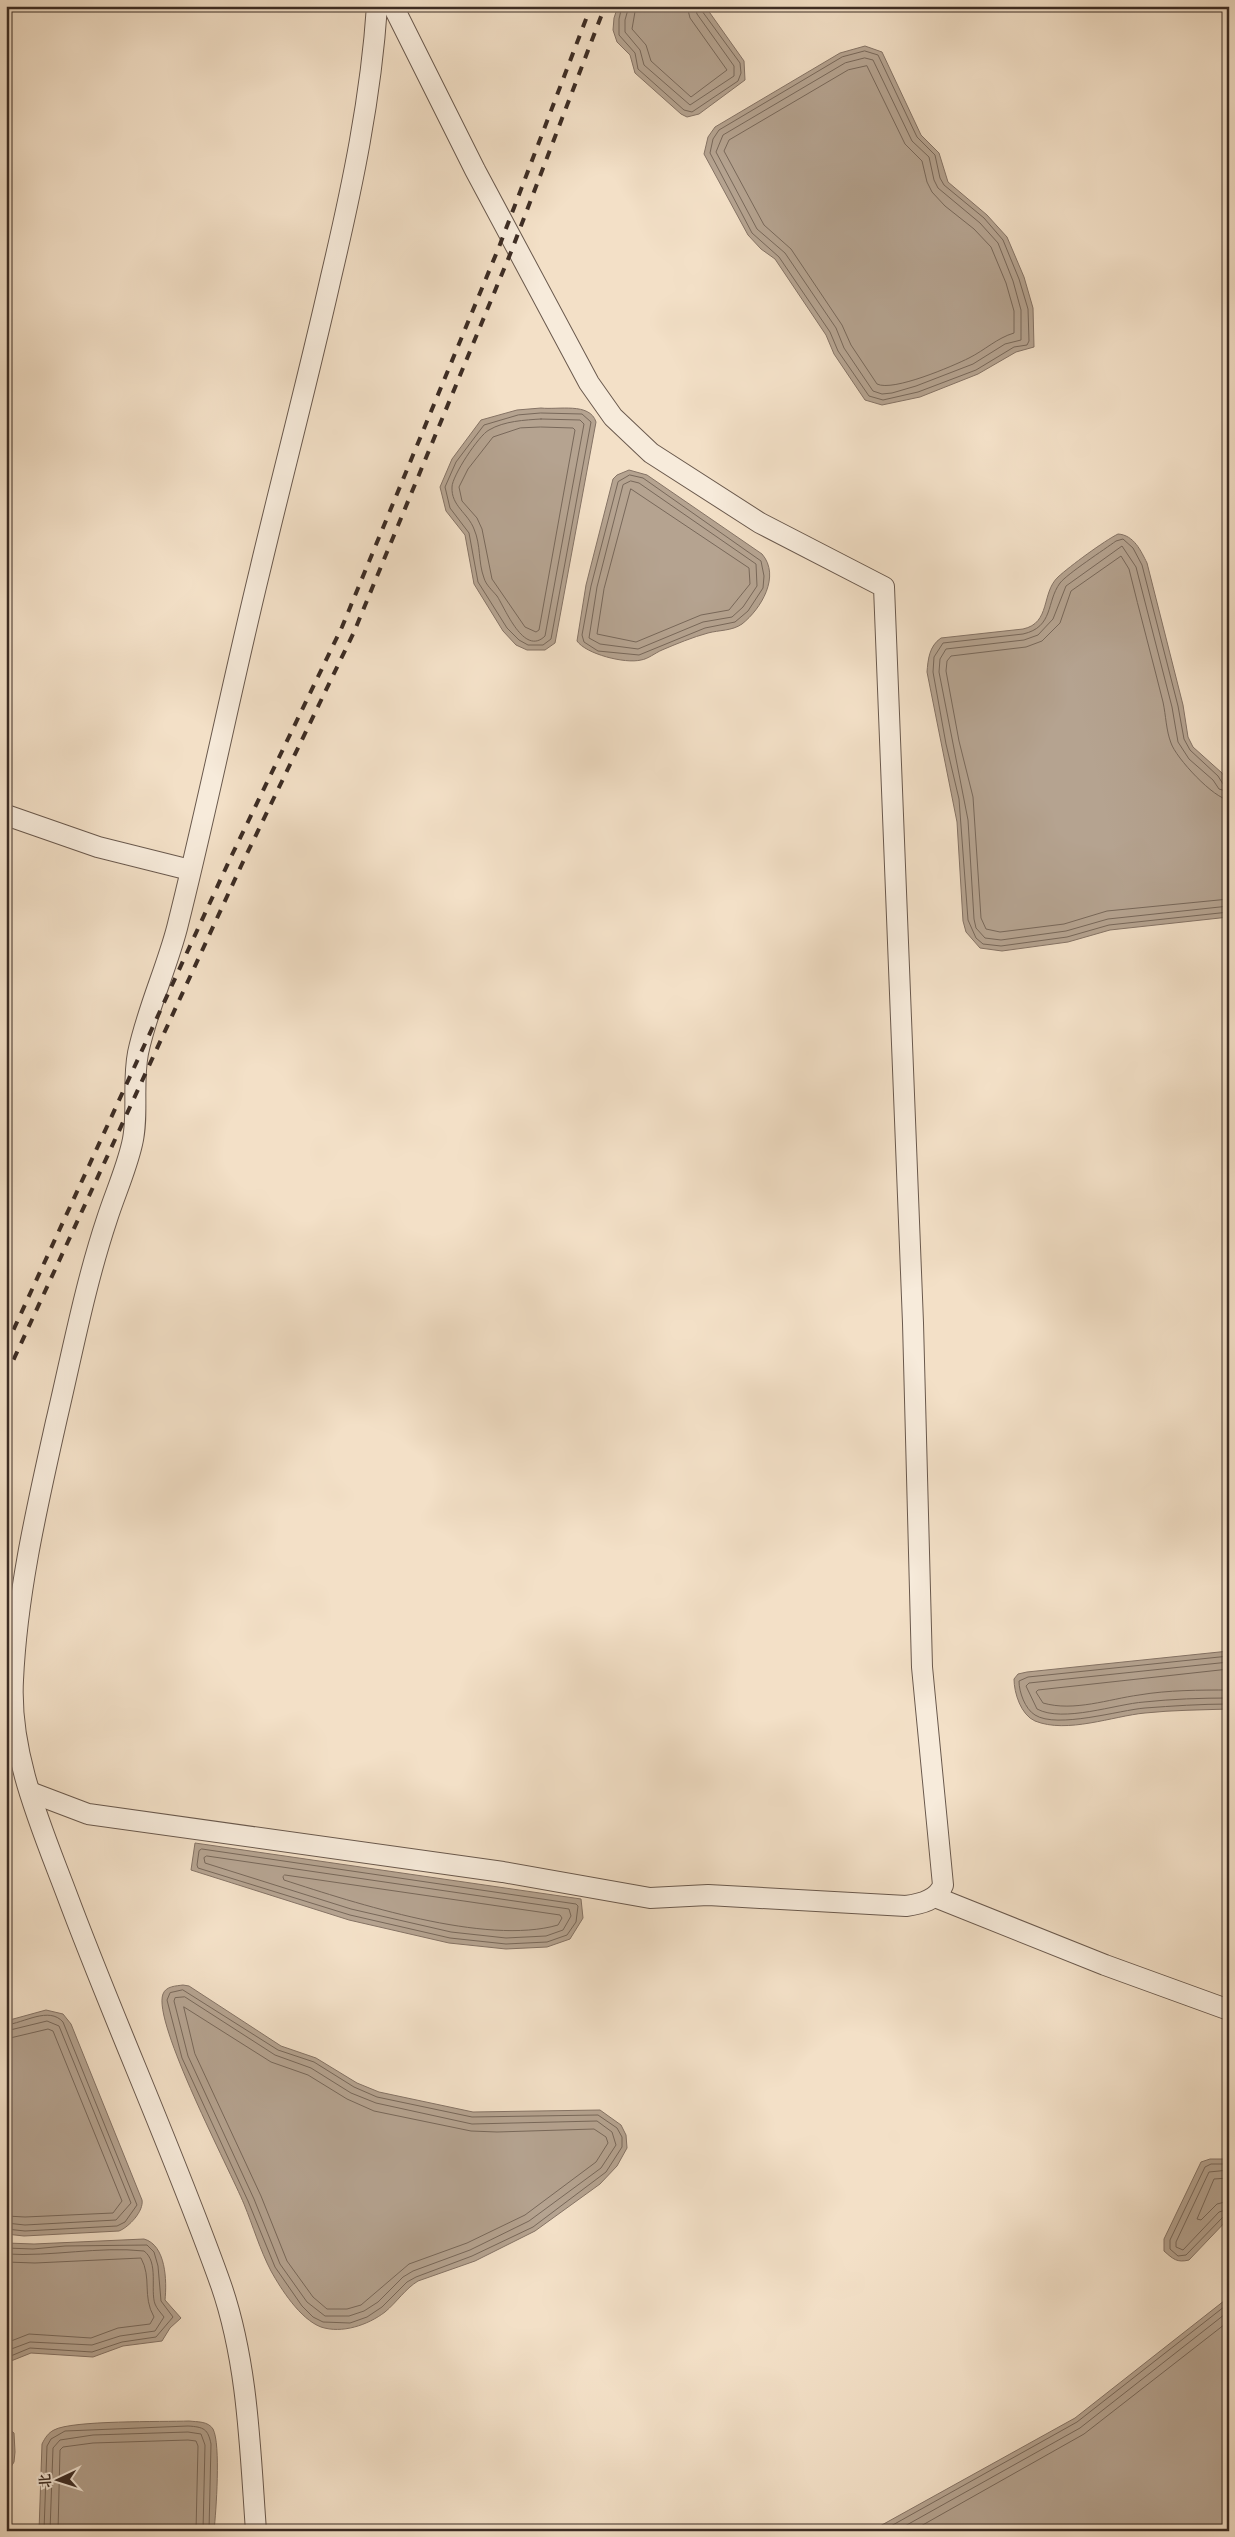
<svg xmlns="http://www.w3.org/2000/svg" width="1235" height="2537" font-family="'IM FELL DW Pica','Noto Serif SC',serif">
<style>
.water{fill:#b5a390;stroke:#857365}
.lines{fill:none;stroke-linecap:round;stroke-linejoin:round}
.shore{stroke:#78685a;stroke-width:1}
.minor-casing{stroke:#6a594d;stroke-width:22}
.minor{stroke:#f7ebdb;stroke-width:20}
.rail{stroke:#3c2c24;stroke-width:4;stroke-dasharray:9 9;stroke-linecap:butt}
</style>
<rect width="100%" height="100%" fill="#f3e0c7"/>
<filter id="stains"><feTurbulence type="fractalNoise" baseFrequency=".004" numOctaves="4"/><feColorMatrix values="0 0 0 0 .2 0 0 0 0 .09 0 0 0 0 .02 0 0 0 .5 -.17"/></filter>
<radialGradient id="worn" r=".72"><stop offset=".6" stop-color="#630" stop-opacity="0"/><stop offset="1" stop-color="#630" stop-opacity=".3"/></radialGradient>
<!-- water -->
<g class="water">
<path d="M 618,6 L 705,6 L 744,61 L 745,80 L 699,114 L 687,117 L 681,114 L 635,73 L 630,55 L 617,42 L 613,30 L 614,18 Z"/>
<path d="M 865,46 L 882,52 L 921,135 L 939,153 L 948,182 L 987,215 L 1007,237 L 1024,277 L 1033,308 L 1034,347 L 1016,352 L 978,374 L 920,397 L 882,405 L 865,400 L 834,354 L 826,335 L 775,259 L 761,249 L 748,235 L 704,154 L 708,137 L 715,127 L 840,53 Z"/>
<path d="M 541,408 C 558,410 590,402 596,422 L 555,643 L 545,650 L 527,650 L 516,645 L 503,631 L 474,584 L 465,535 L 446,511 L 440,487 L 452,459 L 481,420 L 517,410 Z"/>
<path d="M 629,470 L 647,475 L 762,554 C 781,576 761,609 742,624 C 732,631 719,630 708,633 C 693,637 676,644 662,650 C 655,653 648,659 641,660 C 625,664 586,654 577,641 L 586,585 L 613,479 L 617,475 Z"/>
<path d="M 1118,534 C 1134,535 1141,551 1147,563 L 1183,705 L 1188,737 L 1193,747 L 1222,773 L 1229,784 L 1229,917 L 1110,930 L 1068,942 L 1002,951 L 980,948 L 966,932 L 963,921 L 957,822 L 927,672 C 928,660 929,646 941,638 L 1023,629 C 1051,623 1041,593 1058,577 C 1070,566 1104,541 1118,534 Z"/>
<path d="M 1229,1651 L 1229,1709 C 1201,1710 1173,1710 1145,1713 C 1113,1716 1067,1734 1035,1721 C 1021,1715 1014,1693 1014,1679 L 1018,1674 L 1027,1672 Z"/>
<path d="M 195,1843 L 581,1899 L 583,1918 L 570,1939 L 547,1947 L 506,1949 L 449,1943 L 349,1920 L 191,1870 Z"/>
<path d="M 183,1985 L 189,1986 L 281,2046 L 316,2058 L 357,2083 L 379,2092 L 473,2112 L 600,2110 L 621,2125 L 626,2135 L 627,2148 L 617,2166 L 600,2184 L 535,2231 L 475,2261 L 418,2281 C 405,2289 397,2302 385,2312 C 368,2325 342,2334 321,2327 C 300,2319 281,2289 271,2271 C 260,2250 253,2226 244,2204 C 230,2170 152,2022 163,1994 C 166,1986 176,1986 183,1985 Z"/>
<path d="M 46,2010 L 63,2014 L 71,2024 L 142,2200 C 144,2211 129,2227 119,2231 L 24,2236 L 6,2234 L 6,2021 Z"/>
<path d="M 1210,2159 L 1229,2159 L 1229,2218 L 1189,2260 C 1177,2263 1173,2259 1164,2251 L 1164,2239 L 1201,2162 Z"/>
<path d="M 144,2239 C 166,2245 167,2281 165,2300 L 181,2318 L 170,2328 L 162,2341 L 123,2346 L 93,2357 L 31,2353 L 6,2363 L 6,2243 L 34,2244 Z"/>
<path d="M 1229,2297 L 1229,2531 L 871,2531 L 1075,2418 Z"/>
<path d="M 189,2421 C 197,2422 208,2421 213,2429 C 221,2444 216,2512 214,2531 L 39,2531 L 42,2444 C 45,2438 48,2433 54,2430 C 72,2420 163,2422 189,2421 Z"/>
<path d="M 6,2427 L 14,2433 L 15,2452 L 14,2462 L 8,2472 L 6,2514 Z"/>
</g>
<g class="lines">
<!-- shore -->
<g class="shore">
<path d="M 622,6 L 619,19 L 619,35 L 635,53 L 638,69 L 684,110 L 692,112 L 738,81 L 741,73 L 740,63 L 702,11 L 701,6"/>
<path d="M 629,6 L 625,20 L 625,32 L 640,50 L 644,65 L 690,105 L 734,76 L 734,66 L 697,14 L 695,6"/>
<path d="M 636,6 L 632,29 L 646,45 L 651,61 L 691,97 L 727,70 L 690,18 L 687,6"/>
<path d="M 865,51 L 878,55 L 917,137 L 935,155 L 940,178 L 944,185 L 984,218 L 1003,240 L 1019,279 L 1028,309 L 1029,341 L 1027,345 L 1014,347 L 976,370 L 918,392 L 883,400 L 869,396 L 838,351 L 830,332 L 779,257 L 752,233 L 710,153 L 713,139 L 719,130 L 842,57 Z"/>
<path d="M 865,58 L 873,60 L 912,141 L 929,157 L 934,180 L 938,188 L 980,223 L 998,243 L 1013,281 L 1021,310 L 1021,340 L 1005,344 L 973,364 L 916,386 L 892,393 L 882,394 L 873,391 L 844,348 L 836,328 L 785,253 L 757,229 L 716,152 L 723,135 L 845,63 Z"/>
<path d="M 867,66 L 905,144 L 922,161 L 927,182 L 932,192 L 945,206 L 974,229 L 991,247 L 1006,283 L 1014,311 L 1014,333 C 997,338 985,350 969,358 C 953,366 893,392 877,384 L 851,345 L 842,325 L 791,249 L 764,225 L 724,151 L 729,140 L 848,70 Z"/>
<path d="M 541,413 L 582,414 L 591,422 L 551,639 L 543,645 L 528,645 L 519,640 L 507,628 L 478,582 L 469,533 L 450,508 L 445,487 L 456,462 L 484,425 L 518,415 Z"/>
<path d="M 541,419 L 580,420 L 584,424 L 545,636 C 524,657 505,608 497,596 C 492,590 486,585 484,578 C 478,562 481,545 474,529 C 468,513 451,506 452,487 C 452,476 479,435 489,430 C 504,421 525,420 541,419 Z"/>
<path d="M 541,427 L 573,428 L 575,430 L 539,630 L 536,632 L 525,627 L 492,579 L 482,529 L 477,518 L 462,501 L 459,487 L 468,469 L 493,437 L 520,428 Z"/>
<path d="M 630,475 L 643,478 L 761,561 L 764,576 L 763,588 L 748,611 L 735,622 L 705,628 L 639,655 L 598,651 L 584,642 L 582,635 L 591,586 L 618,482 Z"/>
<path d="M 631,481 L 639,483 L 756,564 L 757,586 L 743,607 L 732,617 L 703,622 L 638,649 L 600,644 L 589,638 L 597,587 L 623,485 Z"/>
<path d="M 631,489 L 749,568 L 750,584 L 729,610 L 701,615 L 636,642 L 597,634 L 604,589 Z"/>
<path d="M 1229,786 L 1223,784 L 1218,776 L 1190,750 L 1184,739 L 1178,706 L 1142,565 L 1133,548 L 1123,539 L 1116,541 C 1105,549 1067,574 1060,583 C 1046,602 1054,627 1023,634 L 943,643 L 934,657 L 933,672 L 946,744 L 959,799 L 968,920 L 976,938 L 983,944 L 1001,946 L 1067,937 L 1109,925 L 1229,912"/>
<path d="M 1229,792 L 1219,789 L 1213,780 L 1189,759 L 1178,742 L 1172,707 L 1136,567 L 1122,546 L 1066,586 L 1053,619 L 1038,635 L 1024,640 L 946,649 L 940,659 L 939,672 L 968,820 L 974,919 L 976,928 L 985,938 L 1001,940 L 1066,931 L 1108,919 L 1229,906"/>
<path d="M 1229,800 C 1214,799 1176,758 1171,743 C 1166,730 1166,716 1163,702 C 1152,658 1140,614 1129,569 L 1121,556 L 1071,591 L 1060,623 L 1042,641 L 1026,647 L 951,656 L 947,661 L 946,671 L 959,741 L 973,797 L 981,918 L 986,929 L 1000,932 L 1064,924 L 1107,911 L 1229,899"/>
<path d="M 1229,1656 L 1028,1677 L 1019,1681 C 1019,1692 1025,1709 1035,1715 C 1057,1729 1120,1710 1145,1708 C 1172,1706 1201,1704 1229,1704"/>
<path d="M 1229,1662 L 1029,1683 L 1026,1686 L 1037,1709 C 1063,1723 1116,1704 1144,1702 C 1172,1699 1201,1698 1229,1698"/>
<path d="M 1229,1669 L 1038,1690 L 1036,1692 L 1043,1703 C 1074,1712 1109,1699 1139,1695 C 1168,1690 1200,1690 1229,1690"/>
<path d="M 202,1849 L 576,1904 L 578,1906 L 576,1922 L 567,1935 L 547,1942 L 506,1944 L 450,1938 L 350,1915 L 198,1868 L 197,1865 L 199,1851 Z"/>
<path d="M 207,1856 L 569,1909 L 571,1916 L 563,1930 L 546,1936 L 506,1938 L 451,1932 L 351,1909 L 205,1863 L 204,1858 Z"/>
<path d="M 285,1875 L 560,1915 L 562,1918 L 558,1925 C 486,1946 355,1903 284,1880 L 283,1877 Z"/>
<path d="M 183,1990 L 278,2050 L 314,2062 L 354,2087 L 377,2097 L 472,2117 L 598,2115 L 617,2128 L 622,2137 L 622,2147 L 606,2172 L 533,2227 L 472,2256 L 416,2277 L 407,2282 L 382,2307 L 367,2317 L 350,2323 L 323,2322 L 313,2317 L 302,2306 L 275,2267 L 248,2201 L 182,2058 L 167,2000 L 170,1993 Z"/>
<path d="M 185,1997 L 275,2055 L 311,2068 L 351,2093 L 376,2103 L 472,2124 L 597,2121 L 612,2132 L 616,2145 L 601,2168 L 529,2221 L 470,2250 L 413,2271 L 403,2277 L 378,2302 L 364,2311 L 349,2316 L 325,2316 L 307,2302 L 280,2264 L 254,2199 L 188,2056 L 174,2001 L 175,1998 Z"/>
<path d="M 184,2007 L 271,2062 L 308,2075 L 347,2099 L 374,2111 L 471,2131 L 497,2132 L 594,2129 L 606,2137 L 608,2143 L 596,2162 L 525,2215 L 467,2243 L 409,2264 L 361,2305 L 347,2309 L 327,2309 L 313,2297 L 287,2261 L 261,2196 L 195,2054 Z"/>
<path d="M 6,2025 C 24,2023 49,2006 63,2022 L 137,2205 L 125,2222 L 117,2226 L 25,2231 L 6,2229"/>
<path d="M 6,2031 L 47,2021 L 59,2026 L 131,2203 L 116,2220 L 25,2225 L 6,2223"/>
<path d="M 6,2039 L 48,2029 L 53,2031 L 122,2201 L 113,2213 L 25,2217 L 6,2216"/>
<path d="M 1229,2164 L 1211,2164 L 1205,2167 L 1170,2240 L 1170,2249 L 1178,2256 L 1186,2255 L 1223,2217 L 1229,2215"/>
<path d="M 1229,2170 L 1209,2172 L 1176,2242 L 1176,2247 L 1183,2250 L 1219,2212 L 1229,2209"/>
<path d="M 1229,2178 L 1214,2179 L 1197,2219 L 1201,2220 L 1217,2204 L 1229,2201"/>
<path d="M 6,2248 L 33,2249 L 65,2246 L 147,2245 L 154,2252 L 158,2266 L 161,2301 L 173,2317 L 156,2337 L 122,2342 L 92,2352 L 30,2348 L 6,2358"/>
<path d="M 6,2254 C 52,2257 99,2246 144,2251 C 159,2262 150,2290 155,2304 C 157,2309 161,2313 164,2317 L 155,2331 L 120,2336 L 92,2345 L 30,2342 L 6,2351"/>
<path d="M 6,2262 L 35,2263 L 141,2258 C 152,2278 142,2296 154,2317 L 150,2324 L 118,2328 L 91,2338 L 29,2334 L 6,2343"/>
<path d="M 44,2531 L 47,2446 L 51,2439 L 65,2431 L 188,2426 C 204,2427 208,2429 211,2444 L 209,2531"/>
<path d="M 50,2531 L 53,2448 L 60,2440 L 93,2435 L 188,2432 L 201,2434 L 205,2445 L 203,2531"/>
<path d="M 58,2531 L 60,2450 L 63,2447 L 93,2443 L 188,2440 L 196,2441 L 198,2446 L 196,2531"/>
<path d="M 882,2531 L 1077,2422 L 1229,2303"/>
<path d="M 896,2531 L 1080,2428 L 1229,2311"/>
<path d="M 912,2531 L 1084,2434 L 1229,2321"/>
</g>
<!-- minor casing -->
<g class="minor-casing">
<g id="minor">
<path d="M 6,815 L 98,847 L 190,870"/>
<path d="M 30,1792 L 88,1814 L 503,1872 L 650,1898 L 708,1895 L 906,1906 C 921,1904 938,1900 943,1885 L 922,1667 L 913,1323 L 884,587 L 760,523 L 651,453 L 613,417 L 589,383 L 475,170 L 393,6"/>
<path d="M 935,1897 L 1105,1965 L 1229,2010"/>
<path d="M 256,2531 C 250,2449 248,2363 221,2285 C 174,2153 116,2026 67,1895 C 41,1826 9,1755 13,1680 C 17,1593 37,1507 56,1422 C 72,1354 85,1285 107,1219 C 115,1194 126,1170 132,1144 C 139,1116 132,1084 138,1053 C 147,1010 166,970 177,928 C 207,809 231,689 260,570 C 283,473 309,375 331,277 C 352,188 371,98 377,6"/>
</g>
</g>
<!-- minor -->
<use href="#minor" class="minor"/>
<!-- rail -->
<g class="rail">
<path d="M 6,1346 L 230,859 L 342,627 L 499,247 L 591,6"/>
<path d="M 6,1376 L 242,864 L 354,632 L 511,252 L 605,6"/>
</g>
</g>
<!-- margin -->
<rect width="1235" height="2537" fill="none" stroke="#f3e0c7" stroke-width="25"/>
<rect x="8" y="8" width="1220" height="2522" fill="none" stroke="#3c2c24" stroke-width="2.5"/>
<rect x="12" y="12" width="1210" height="2512" fill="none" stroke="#3c2c24"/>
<!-- north arrow -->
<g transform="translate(58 2480) rotate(266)" stroke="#f7ebdb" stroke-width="4" paint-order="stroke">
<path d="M0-4L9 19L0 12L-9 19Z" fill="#3c2c24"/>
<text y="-8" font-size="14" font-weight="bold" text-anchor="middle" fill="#3c2c24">北</text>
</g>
<rect width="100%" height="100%" filter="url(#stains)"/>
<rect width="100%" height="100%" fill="url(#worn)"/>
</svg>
